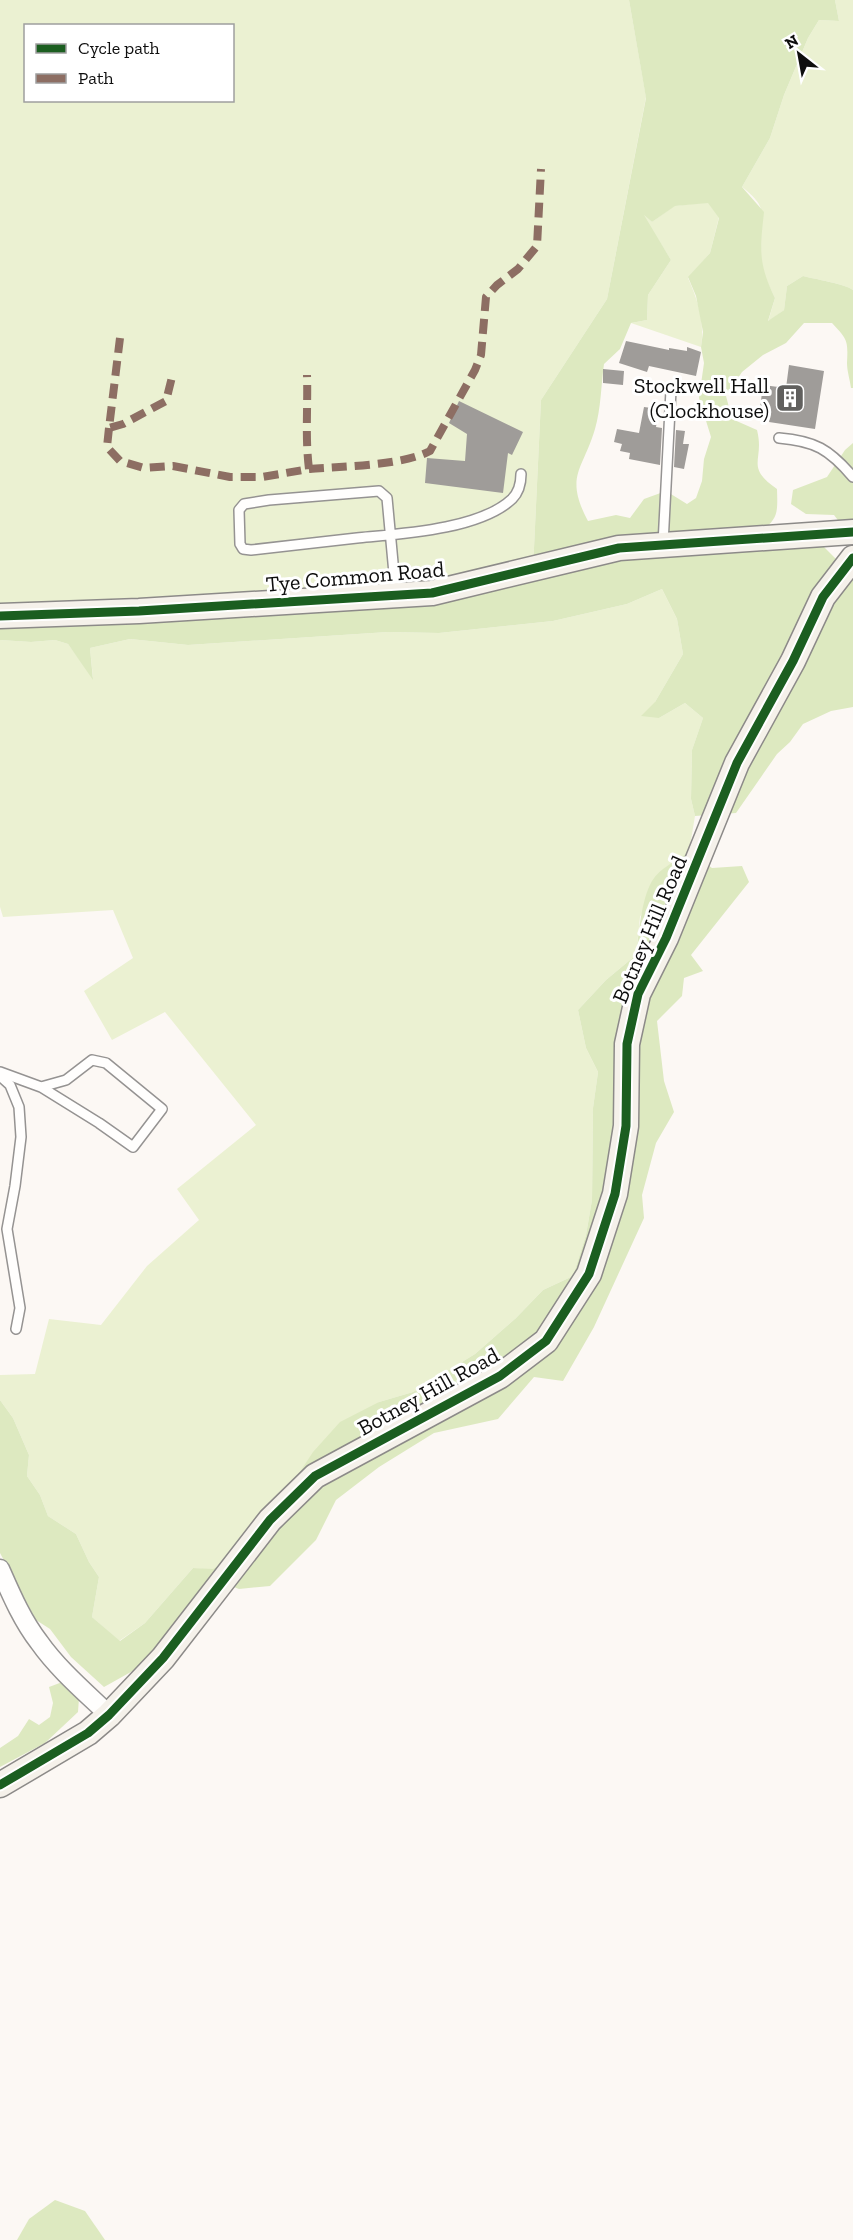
<svg xmlns="http://www.w3.org/2000/svg" width="853" height="2240" font-family="'Zilla Slab',serif">
<style>
.green{fill:#ebf1d2;fill-rule:evenodd}
.forest{fill:#dde9c0;fill-rule:evenodd}
.building{fill:#9f9c99}
.lines{fill:none;stroke-linecap:round;stroke-linejoin:round}
.lane-casing{stroke:#959392;stroke-width:12}
.street-casing{stroke:#959392;stroke-width:21}
.secondary-casing{stroke:#8c8a88;stroke-width:27}
.lane{stroke:#fffefd;stroke-width:9}
.street{stroke:#fffefd;stroke-width:18}
.secondary{stroke:#f5f1ea;stroke-width:24}
.quiet{stroke:#8d6e63;stroke-width:8;stroke-dasharray:15 8;stroke-linecap:butt}
.cycleway-casing{stroke:#fff;stroke-width:13}
.cycleway{stroke:#1b5e20;stroke-width:9}
.labels{text-anchor:middle;stroke-width:6;stroke-linejoin:round;paint-order:stroke}
.poi-label{font-size:22px;fill:#0e0e0e;stroke:#fff;text-anchor:end}
.street-label{font-size:22px;fill:#0e0e0e;stroke:#fff}
</style>
<rect width="100%" height="100%" fill="#fcf8f4"/>
<!-- green -->
<g class="green">
<path d="M 0,0 L 629,0 L 646,97 L 607,299 L 541,400 L 533,569 L 432,593 L 0,616 ZM 26,26 L 232,26 L 232,100 L 26,100 Z"/>
<path d="M 835,0 L 853,0 L 853,290 C 846,284 814,279 803,276 L 787,286 L 784,310 L 768,322 L 775,298 C 767,282 760,267 760,249 C 760,217 772,210 742,187 L 770,138 L 784,95 L 808,38 L 819,20 L 839,21 Z"/>
<path d="M 708,202 L 719,217 L 710,253 L 688,278 C 698,300 705,323 701,347 L 631,323 L 647,320 L 648,295 L 671,260 L 641,212 L 652,222 L 674,206 Z"/>
<path d="M 662,589 L 677,619 L 683,654 L 655,702 L 659,718 L 685,703 L 703,718 L 692,750 L 691,799 L 695,816 L 689,852 L 665,868 L 640,917 L 636,955 L 606,980 L 578,1010 L 586,1048 L 598,1072 L 593,1108 L 592,1200 L 586,1235 L 573,1276 L 543,1290 L 516,1318 L 475,1354 L 413,1392 L 379,1402 L 292,1484 L 227,1561 L 213,1570 L 193,1568 L 145,1623 L 119,1641 L 92,1617 L 99,1577 L 89,1562 L 76,1534 L 48,1516 L 40,1495 L 27,1476 L 29,1455 L 13,1418 L 0,1400 L 0,1375 L 35,1374 L 49,1319 L 101,1325 L 147,1266 L 199,1220 L 177,1189 L 256,1125 L 165,1012 L 112,1040 L 84,991 L 133,958 L 113,910 L 3,917 L 0,907 L 0,640 L 31,642 L 55,640 L 68,644 L 93,678 L 90,648 L 130,639 L 188,645 L 388,632 L 439,633 L 553,621 L 627,604 Z"/>
</g>
<!-- forest -->
<g class="forest">
<path d="M 629,0 L 835,0 L 839,21 L 819,20 L 808,38 L 784,95 L 770,138 L 742,187 L 764,212 C 760,250 758,263 775,298 L 768,321 L 784,310 L 787,286 L 803,276 C 814,279 846,284 853,290 L 853,388 L 851,388 C 850,380 847,371 847,363 C 848,341 848,340 832,323 L 804,323 L 786,343 L 763,355 L 742,372 L 726,396 L 732,419 L 757,430 C 765,461 744,466 777,489 C 778,519 777,518 755,537 L 533,569 L 541,400 L 607,299 L 646,98 ZM 708,203 L 719,218 L 710,253 L 688,277 L 696,296 L 703,332 L 701,347 L 704,363 L 699,398 L 711,437 L 704,459 L 702,481 L 696,498 L 687,504 L 666,491 L 644,499 L 630,518 L 616,515 L 588,521 C 564,476 583,470 595,429 C 601,409 601,385 604,364 L 620,349 L 631,323 L 647,320 L 648,295 L 671,260 L 644,215 L 652,222 L 675,206 Z"/>
<path d="M 853,443 L 853,532 L 847,532 L 834,515 L 806,514 L 791,504 L 793,490 L 827,477 L 845,450 Z"/>
<path d="M 818,541 L 850,573 L 853,571 L 853,707 L 831,711 L 803,724 L 790,742 L 777,754 L 736,813 L 695,816 L 691,799 L 692,750 L 703,718 L 685,703 L 659,718 L 641,716 L 655,702 L 683,654 L 677,619 L 662,589 L 627,604 L 553,621 L 439,633 L 388,632 L 188,645 L 130,639 L 90,648 L 93,680 L 68,644 L 55,640 L 31,642 L 0,640 L 0,616 L 275,612 L 627,554 Z"/>
<path d="M 689,852 L 712,868 L 742,866 L 749,882 L 691,955 L 703,971 L 684,978 L 682,996 L 657,1021 L 664,1081 L 674,1112 L 656,1143 L 642,1195 L 644,1218 L 594,1327 L 563,1381 L 534,1377 L 498,1419 L 434,1433 L 379,1467 L 336,1500 L 316,1540 L 270,1586 L 239,1589 L 226,1584 L 138,1668 L 104,1687 L 71,1657 L 50,1629 L 36,1620 L 0,1553 L 0,1400 L 13,1418 L 29,1455 L 27,1476 L 40,1495 L 48,1516 L 76,1534 L 89,1562 L 99,1577 L 92,1617 L 120,1641 L 145,1623 L 193,1568 L 213,1569 L 227,1561 L 292,1484 L 313,1452 L 340,1422 L 379,1402 L 413,1392 L 475,1354 L 516,1318 L 543,1290 L 573,1276 L 586,1235 L 592,1200 L 593,1108 L 598,1072 L 586,1048 L 578,1010 L 606,980 L 636,955 C 639,933 641,900 652,881 C 660,868 677,860 689,852 Z"/>
<path d="M 65,1681 L 79,1698 L 78,1712 L 45,1743 L 0,1767 L 0,1748 L 18,1736 L 29,1719 L 39,1725 L 50,1717 L 53,1703 L 49,1687 Z"/>
<path d="M 55,2200 L 85,2211 L 105,2240 L 17,2240 L 29,2219 Z"/>
</g>
<!-- building -->
<g class="building">
<path d="M 626,341 L 669,350 L 669,348 L 687,351 L 687,347 L 701,352 L 696,376 L 649,366 L 647,372 L 619,363 Z"/>
<path d="M 789,365 L 824,371 L 815,429 L 769,422 L 771,409 L 760,408 L 763,385 L 786,388 Z"/>
<path d="M 603,369 L 624,371 L 623,385 L 603,383 Z"/>
<path d="M 459,401 L 523,432 L 512,455 L 508,453 L 503,493 L 425,483 L 427,458 L 465,461 L 467,434 L 449,423 Z"/>
<path d="M 644,407 L 659,409 L 656,427 L 662,428 L 660,465 L 629,459 L 630,453 L 620,451 L 622,444 L 614,442 L 617,429 L 639,433 Z"/>
<path d="M 676,430 L 685,431 L 683,444 L 689,444 L 684,469 L 674,467 Z"/>
</g>
<g class="lines">
<!-- lane casing -->
<g class="lane-casing">
<g id="lane">
<path d="M 779,438 C 815,441 829,449 853,477"/>
<path d="M 663,544 L 671,390"/>
<path d="M 396,595 L 387,498 L 379,491 L 269,500 L 244,504 L 239,510 L 240,544 L 243,549 L 251,550 C 286,546 322,542 357,538 C 399,534 479,530 512,499 C 519,492 521,484 521,474"/>
<path d="M 0,1072 L 41,1087 L 99,1123 L 133,1147 L 162,1109 L 106,1063 L 92,1060 L 66,1080 L 41,1087"/>
<path d="M 0,1076 L 10,1085 L 19,1107 L 21,1137 L 15,1186 L 7,1229 L 20,1308 L 16,1329"/>
</g>
</g>
<!-- street casing -->
<g class="street-casing">
<path id="street" d="M 0,1569 C 11,1594 22,1620 39,1642 C 58,1669 85,1692 109,1715"/>
</g>
<!-- secondary casing -->
<g class="secondary-casing">
<g id="secondary">
<path d="M 0,616 L 139,611 L 432,593 L 619,548 L 853,532"/>
<path d="M 0,1785 L 88,1733 L 109,1715 L 163,1658 L 270,1520 L 315,1476 L 500,1376 L 546,1341 L 589,1274 L 615,1194 L 626,1126 L 627,1044 L 638,994 L 666,938 L 737,763 L 793,661 L 823,597 L 853,558"/>
</g>
</g>
<!-- lane -->
<use href="#lane" class="lane"/>
<!-- street -->
<use href="#street" class="street"/>
<!-- secondary -->
<use href="#secondary" class="secondary"/>
<!-- quiet -->
<g class="quiet">
<path d="M 120,338 L 109,428 L 123,424 L 166,401 L 172,377"/>
<path d="M 109,428 L 107,447 L 120,461 L 144,468 L 173,466 L 230,477 L 262,477 L 309,469 C 305,437 308,406 307,375"/>
<path d="M 309,469 C 343,466 401,466 430,451 L 475,370 L 481,355 L 486,297 L 497,285 L 518,269 L 537,246 L 541,169"/>
</g>
<!-- cycleway casing -->
<g class="cycleway-casing">
<g id="cycleway">
<path d="M 0,616 L 139,611 L 432,593 L 619,548 L 853,532"/>
<path d="M 0,1785 L 88,1733 L 109,1715 L 163,1658 L 270,1520 L 315,1476 L 500,1376 L 546,1341 L 589,1274 L 615,1194 L 626,1126 L 627,1044 L 638,994 L 666,938 L 737,763 L 793,661 L 823,597 L 853,558"/>
</g>
</g>
<!-- cycleway -->
<use href="#cycleway" class="cycleway"/>
</g>
<!-- icons -->
<defs>
<g id="building-square" transform="scale(1.5)"><rect x="-9" y="-9" width="18" height="18" rx="4" fill="#61605e" stroke="#fff"/><path d="M-4-6H4V6H1V3H-1V6H-4ZM-2.5-4.3h1.7v1.8h-1.7ZM.8-4.3h1.7v1.8H.8ZM-2.5-1h1.7V.8h-1.7ZM.8-1h1.7V.8H.8Z" fill="#fff"/></g>
</defs>
<g fill-rule="evenodd">
<use href="#building-square" x="790" y="398"/>
</g>
<g class="labels">
<!-- poi labels -->
<g class="poi-label">
<text x="769" y="393">Stockwell Hall<tspan x="769" dy="25">(Clockhouse)</tspan></text>
</g>
<!-- street labels -->
<g class="street-label">
<text transform="translate(355 576) rotate(-5)" y="8">Tye Common Road</text>
<text transform="translate(649 929) rotate(-67)" y="8">Botney Hill Road</text>
<text transform="translate(428 1391) rotate(-29)" y="8">Botney Hill Road</text>
</g>
</g>
<!-- legend -->
<rect x="24" y="24" width="210" height="78" fill="#ffffff" stroke="#9f9f9f" stroke-width="1.5"/>
<rect x="36" y="44" width="30" height="9" fill="#1b5e20" stroke="#9f9f9f" stroke-width="1.5"/>
<text x="78" y="54" font-size="18" fill="#0e0e0e">Cycle path</text>
<rect x="36" y="74" width="30" height="9" fill="#8d6e63" stroke="#9f9f9f" stroke-width="1.5"/>
<text x="78" y="84" font-size="18" fill="#0e0e0e">Path</text>
<!-- north arrow -->
<g transform="translate(799 54) rotate(329)" stroke="#ffffff" stroke-width="4.5" paint-order="stroke">
<path d="M0-4.5L10 22L0 15L-10 22Z" fill="#0e0e0e"/>
<text y="-9" font-size="16" font-weight="bold" text-anchor="middle" fill="#0e0e0e">N</text>
</g>
</svg>
